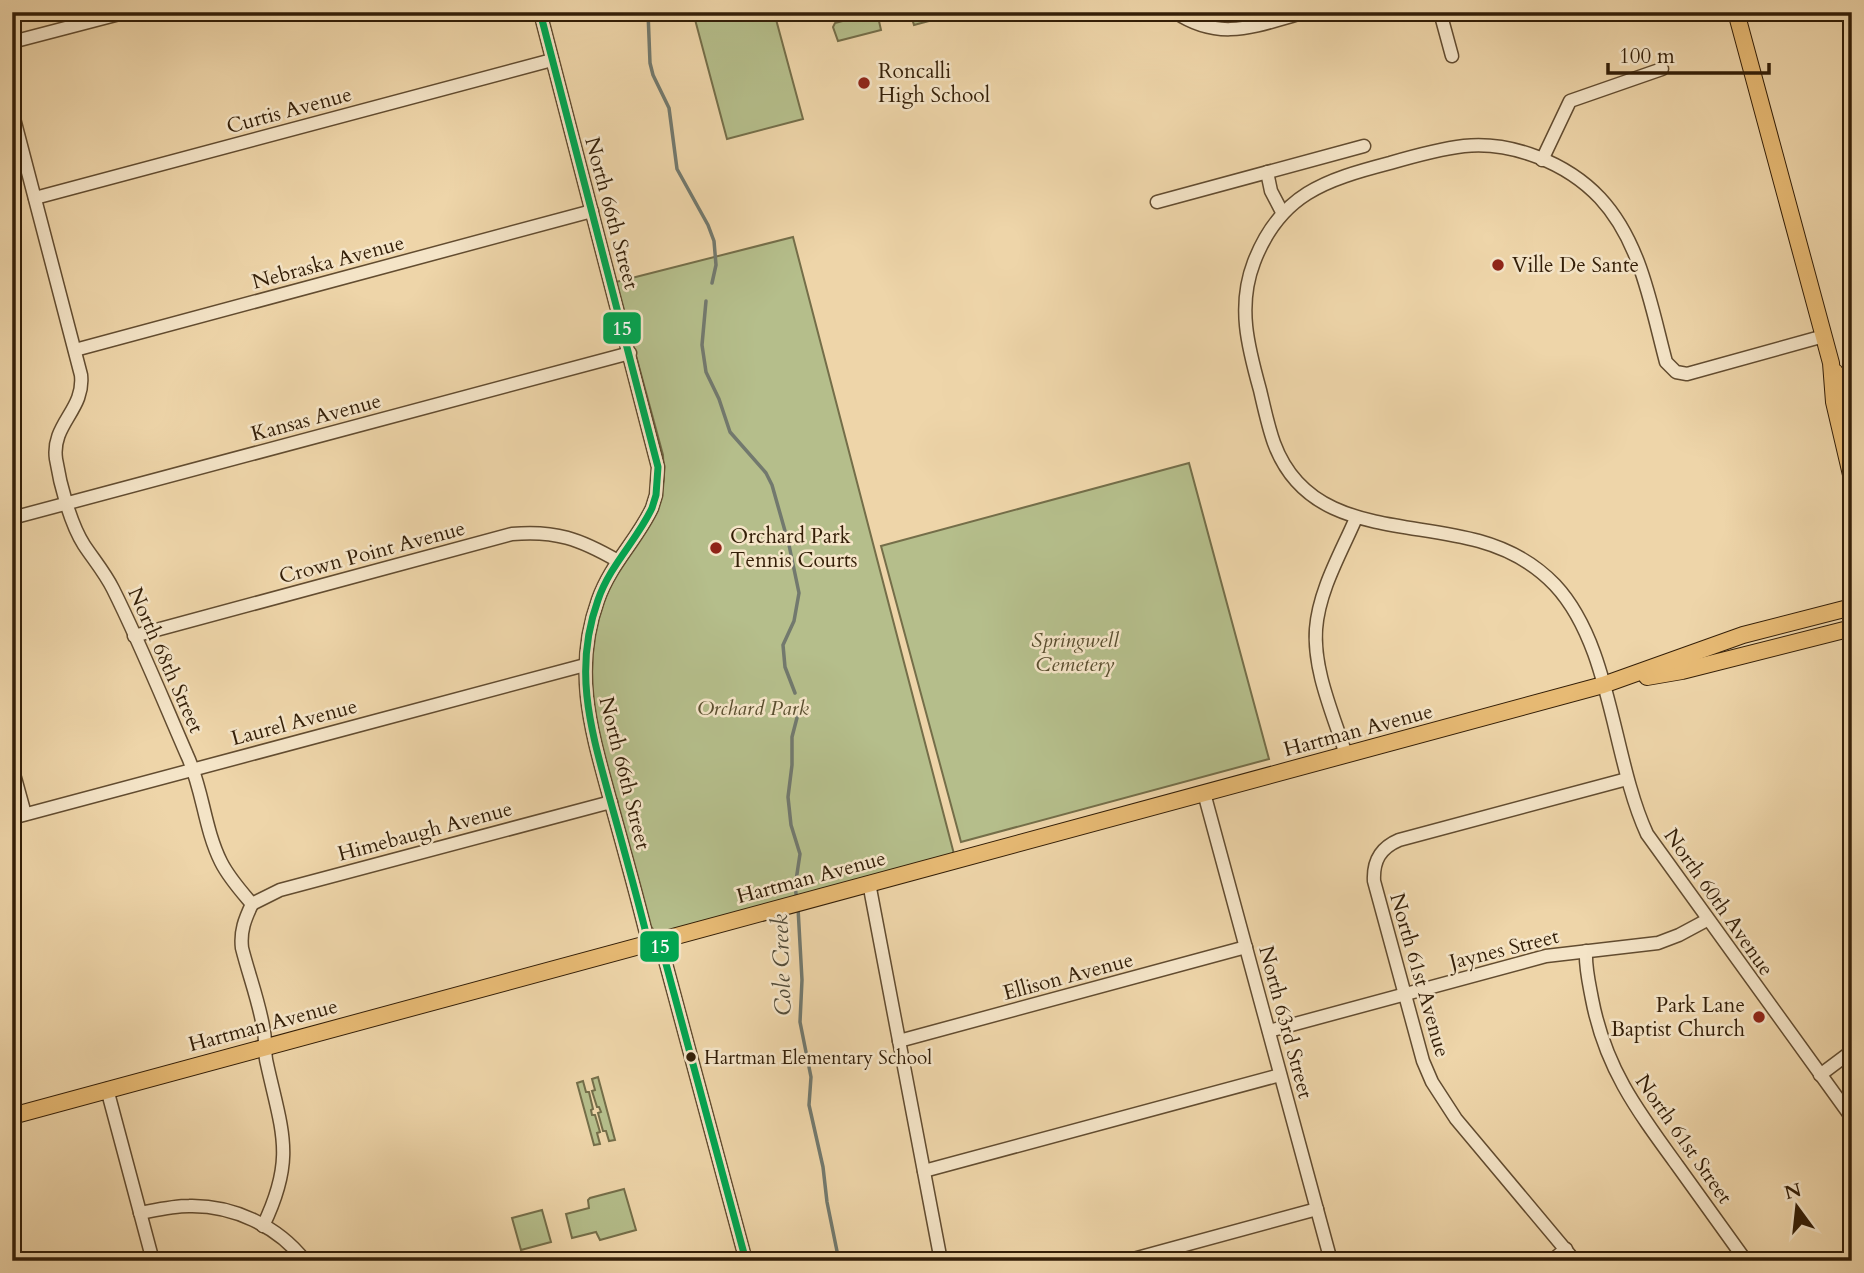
<svg xmlns="http://www.w3.org/2000/svg" width="1864" height="1273" font-family="Cardo,serif">
<style>
.green{fill:#b5be8b;stroke:#746e49;stroke-width:2}
.lines{fill:none;stroke-linecap:round;stroke-linejoin:round}
.stream{stroke:#72796e;stroke-width:3.5}
.minor-casing{stroke:#624c30;stroke-width:15}
.major-casing{stroke:#331e07;stroke-width:18}
.minor{stroke:#f4e4c7;stroke-width:12}
.major{stroke:#e7ba74;stroke-width:16}
.bus-1-casing{stroke:#f4e4c7;stroke-width:12}
.bus-1{stroke:#00a651;stroke-width:7}
.poi-dot{fill:#8f2418;stroke:#f4e4c7;stroke-width:2.5}
.bus-dot{fill:#331e07;stroke:#f4e4c7;stroke-width:2.5}
.labels{text-anchor:middle;stroke-width:5;stroke-linejoin:round;paint-order:stroke}
.bus-label{font-size:19px;fill:#331e07;stroke:#f4e4c7;text-anchor:start}
.poi-label{font-size:21px;fill:#331e07;stroke:#f4e4c7;text-anchor:start}
.street-label{font-size:21px;fill:#331e07;stroke:#f4e4c7}
.park-label{font-size:21px;font-style:italic;fill:#5a4e2f;stroke:#f4e4c7}
.water-label{font-size:23px;font-style:italic;fill:#524c3a;stroke:#f4e4c7}
.line-badge{stroke:#f4e4c7;stroke-width:2.5}
.badge-label{font-size:19px;text-anchor:middle;font-weight:bold;fill:#fff}
</style>
<rect width="100%" height="100%" fill="#eed5a9"/>
<filter id="stains"><feTurbulence type="fractalNoise" baseFrequency=".00286" numOctaves="4"/><feColorMatrix values="0 0 0 0 .2 0 0 0 0 .09 0 0 0 0 .02 0 0 0 .5 -.17"/></filter>
<radialGradient id="worn" r=".72"><stop offset=".6" stop-color="#630" stop-opacity="0"/><stop offset="1" stop-color="#630" stop-opacity=".3"/></radialGradient>
<!-- green -->
<g class="green">
<path d="M 693,12 L 774,12 L 803,119 L 727,139 Z"/>
<path d="M 877,12 L 881,30 L 838,41 L 833,27 L 835,23 Z"/>
<path d="M 910,12 L 959,12 L 959,13 L 914,25 Z"/>
<path d="M 793,237 L 954,854 L 660,934 L 656,933 L 650,925 L 600,745 L 591,700 L 591,649 L 600,610 L 616,573 L 660,501 L 664,478 L 663,455 L 616,282 Z"/>
<path d="M 1189,463 L 1269,759 L 961,842 L 881,546 Z"/>
<path d="M 598,1077 L 615,1140 L 609,1141 L 606,1131 L 603,1131 L 598,1113 L 601,1112 L 599,1107 L 597,1107 L 592,1091 L 595,1090 L 592,1079 Z"/>
<path d="M 583,1081 L 586,1092 L 589,1092 L 593,1109 L 591,1110 L 592,1115 L 595,1115 L 600,1132 L 597,1133 L 600,1144 L 594,1145 L 577,1083 Z"/>
<path d="M 624,1189 L 636,1230 L 600,1240 L 596,1232 L 572,1238 L 566,1214 L 589,1208 L 588,1200 L 590,1198 Z"/>
<path d="M 542,1210 L 551,1242 L 521,1250 L 512,1218 Z"/>
</g>
<g class="lines">
<!-- stream -->
<g class="stream">
<path d="M 648,12 L 650,63 L 653,75 L 669,108 L 677,169 L 708,225 L 714,241 L 716,265 L 712,283"/>
<path d="M 706,301 L 702,345 L 706,372 L 719,399 L 730,432 L 766,473 L 772,485 L 789,545 L 799,593 L 794,621 L 783,645 L 785,667 L 795,693"/>
<path d="M 797,900 L 795,887 L 800,854 L 791,825 L 788,797 L 792,765 L 792,737 L 799,710"/>
<path d="M 798,908 L 802,980 L 800,1022 L 811,1077 L 809,1105 L 823,1167 L 827,1202 L 839,1261"/>
</g>
<!-- minor casing -->
<g class="minor-casing">
<g id="minor">
<path d="M 540,12 L 658,467 L 656,495 L 652,508 C 637,540 610,565 598,600 C 572,672 592,733 611,803 C 623,846 635,889 646,933 L 662,949 L 746,1261"/>
<path d="M 1175,12 C 1221,43 1257,25 1306,12"/>
<path d="M 1440,12 L 1452,56"/>
<path d="M 12,42 L 127,12"/>
<path d="M 12,111 L 81,375 C 85,410 51,424 56,459 C 60,484 70,523 84,545 C 94,560 105,573 113,589 C 140,643 163,700 187,755 C 203,789 204,828 221,862 C 229,878 241,891 252,904"/>
<path d="M 1542,160 L 1570,101 L 1662,69"/>
<path d="M 1267,172 L 1271,191 L 1282,212"/>
<path d="M 35,198 L 552,60"/>
<path d="M 1157,202 L 1364,146"/>
<path d="M 1824,336 L 1687,374 L 1676,372 L 1666,362 C 1651,306 1641,242 1600,198 C 1567,163 1512,141 1464,146 C 1439,149 1414,156 1390,163 C 1325,180 1280,194 1254,262 C 1237,306 1248,347 1260,390 C 1264,407 1268,426 1274,443 C 1307,533 1403,520 1479,541 C 1508,549 1534,563 1555,585 C 1612,646 1612,758 1647,834 L 1852,1118"/>
<path d="M 75,350 L 592,211"/>
<path d="M 12,518 L 630,353"/>
<path d="M 134,636 L 512,534 C 555,530 580,539 618,561"/>
<path d="M 1346,755 C 1334,716 1313,671 1316,629 C 1319,590 1341,553 1356,518"/>
<path d="M 12,767 L 25,814"/>
<path d="M 1204,793 L 1331,1261"/>
<path d="M 12,818 L 585,665"/>
<path d="M 869,883 L 941,1261"/>
<path d="M 252,904 L 280,890 L 611,802"/>
<path d="M 252,904 C 245,919 240,931 242,948 C 249,976 260,1004 264,1032 C 266,1042 264,1054 267,1064 C 282,1132 296,1158 263,1226"/>
<path d="M 1586,951 C 1585,967 1589,983 1592,999 C 1605,1067 1636,1109 1677,1165 C 1700,1197 1723,1229 1746,1261"/>
<path d="M 1269,1031 L 1546,956 L 1658,943 L 1679,935 L 1707,920"/>
<path d="M 899,1041 L 1246,947"/>
<path d="M 1820,1075 L 1852,1051"/>
<path d="M 107,1089 L 153,1261"/>
<path d="M 924,1171 L 1280,1075"/>
<path d="M 140,1213 C 156,1210 173,1206 189,1206 C 233,1205 278,1226 305,1261"/>
<path d="M 1126,1261 L 1317,1209"/>
<path d="M 1551,1261 L 1566,1249"/>
<path d="M 1575,1261 L 1456,1119 L 1432,1082 L 1423,1061 L 1374,881 C 1373,861 1380,848 1399,840 L 1627,779"/>
</g>
</g>
<!-- major casing -->
<g class="major-casing">
<g id="major">
<path d="M 1736,12 L 1831,363 L 1834,402 L 1852,479"/>
<path d="M 1835,372 L 1852,412"/>
<path d="M 1647,677 L 1682,671 L 1852,628"/>
<path d="M 12,1116 L 1603,685 L 1743,635 L 1852,607"/>
</g>
</g>
<!-- minor -->
<use href="#minor" class="minor"/>
<!-- major -->
<use href="#major" class="major"/>
<!-- bus-1 casing -->
<g class="bus-1-casing">
<path id="bus-1" d="M 540,12 L 658,467 L 656,495 L 652,508 C 637,540 610,565 598,600 C 572,672 592,733 611,803 C 623,846 635,889 646,933 L 662,949 L 746,1261"/>
</g>
<!-- bus-1 -->
<use href="#bus-1" class="bus-1"/>
</g>
<!-- markers -->
<g class="poi-dot">
<circle cx="864" cy="83" r="7"/>
<circle cx="1498" cy="265" r="7"/>
<circle cx="716" cy="548" r="7"/>
<circle cx="1759" cy="1017" r="7"/>
</g>
<circle class="bus-dot" cx="691" cy="1057" r="6"/>
<g class="labels">
<!-- bus labels -->
<g class="bus-label">
<text x="704" y="1064">Hartman Elementary School</text>
</g>
<!-- poi labels -->
<g class="poi-label">
<text x="878" y="78">Roncalli<tspan x="878" dy="24">High School</tspan></text>
<text x="1512" y="272">Ville De Sante</text>
<text x="730" y="543">Orchard Park<tspan x="730" dy="24">Tennis Courts</tspan></text>
<text x="1745" y="1012" text-anchor="end">Park Lane<tspan x="1745" dy="24">Baptist Church</tspan></text>
</g>
<!-- street labels -->
<g class="street-label">
<text transform="translate(289 110) rotate(-15)" y="7">Curtis Avenue</text>
<text transform="translate(612 213) rotate(75)" y="7">North 66th Street</text>
<text transform="translate(328 262) rotate(-15)" y="7">Nebraska Avenue</text>
<text transform="translate(316 417) rotate(-15)" y="7">Kansas Avenue</text>
<text transform="translate(372 552) rotate(-15)" y="7">Crown Point Avenue</text>
<text transform="translate(166 660) rotate(66)" y="7">North 68th Street</text>
<text transform="translate(294 722) rotate(-15)" y="7">Laurel Avenue</text>
<text transform="translate(1358 730) rotate(-15)" y="7">Hartman Avenue</text>
<text transform="translate(625 773) rotate(76)" y="7">North 66th Street</text>
<text transform="translate(425 831) rotate(-15)" y="7">Himebaugh Avenue</text>
<text transform="translate(811 877) rotate(-15)" y="7">Hartman Avenue</text>
<text transform="translate(1719 902) rotate(55)" y="7">North 60th Avenue</text>
<text transform="translate(1504 949) rotate(-14)" y="7">Jaynes Street</text>
<text transform="translate(1420 975) rotate(74)" y="7">North 61st Avenue</text>
<text transform="translate(1068 976) rotate(-15)" y="7">Ellison Avenue</text>
<text transform="translate(1286 1022) rotate(75)" y="7">North 63rd Street</text>
<text transform="translate(263 1025) rotate(-15)" y="7">Hartman Avenue</text>
<text transform="translate(1684 1139) rotate(55)" y="7">North 61st Street</text>
</g>
<!-- park labels -->
<g class="park-label">
<text x="1075" y="647">Springwell<tspan x="1075" dy="24">Cemetery</tspan></text>
<text x="753" y="715">Orchard Park</text>
</g>
<!-- water labels -->
<g class="water-label">
<text transform="translate(781 965) rotate(-92)" y="8">Cole Creek</text>
</g>
</g>
<g class="line-badge">
<rect x="602" y="311" width="40" height="34" rx="7" fill="#00a651"/>
<rect x="639" y="930" width="41" height="33" rx="7" fill="#00a651"/>
</g>
<g class="badge-label">
<text x="622" y="335">15</text>
<text x="660" y="953">15</text>
</g>
<!-- margin -->
<rect width="1864" height="1273" fill="none" stroke="#eed5a9" stroke-width="42"/>
<rect x="14" y="14" width="1836" height="1245" fill="none" stroke="#331e07" stroke-width="3.5"/>
<rect x="21" y="21" width="1822" height="1231" fill="none" stroke="#331e07" stroke-width="2"/>
<!-- north arrow -->
<g transform="translate(1797 1207) rotate(345)" stroke="#f4e4c7" stroke-width="5" paint-order="stroke">
<path d="M0-5L12 26L0 18L-12 26Z" fill="#331e07"/>
<text y="-10" font-size="19" font-weight="bold" text-anchor="middle" fill="#331e07">N</text>
</g>
<!-- scale -->
<path d="M1608 63v10h161v-10" fill="none" stroke="#331e07" stroke-width="3.5"/>
<text x="1619" y="63" font-size="21" fill="#331e07" stroke="#f4e4c7" stroke-width="5" paint-order="stroke">100 m</text>
<rect width="100%" height="100%" filter="url(#stains)"/>
<rect width="100%" height="100%" fill="url(#worn)"/>
</svg>
